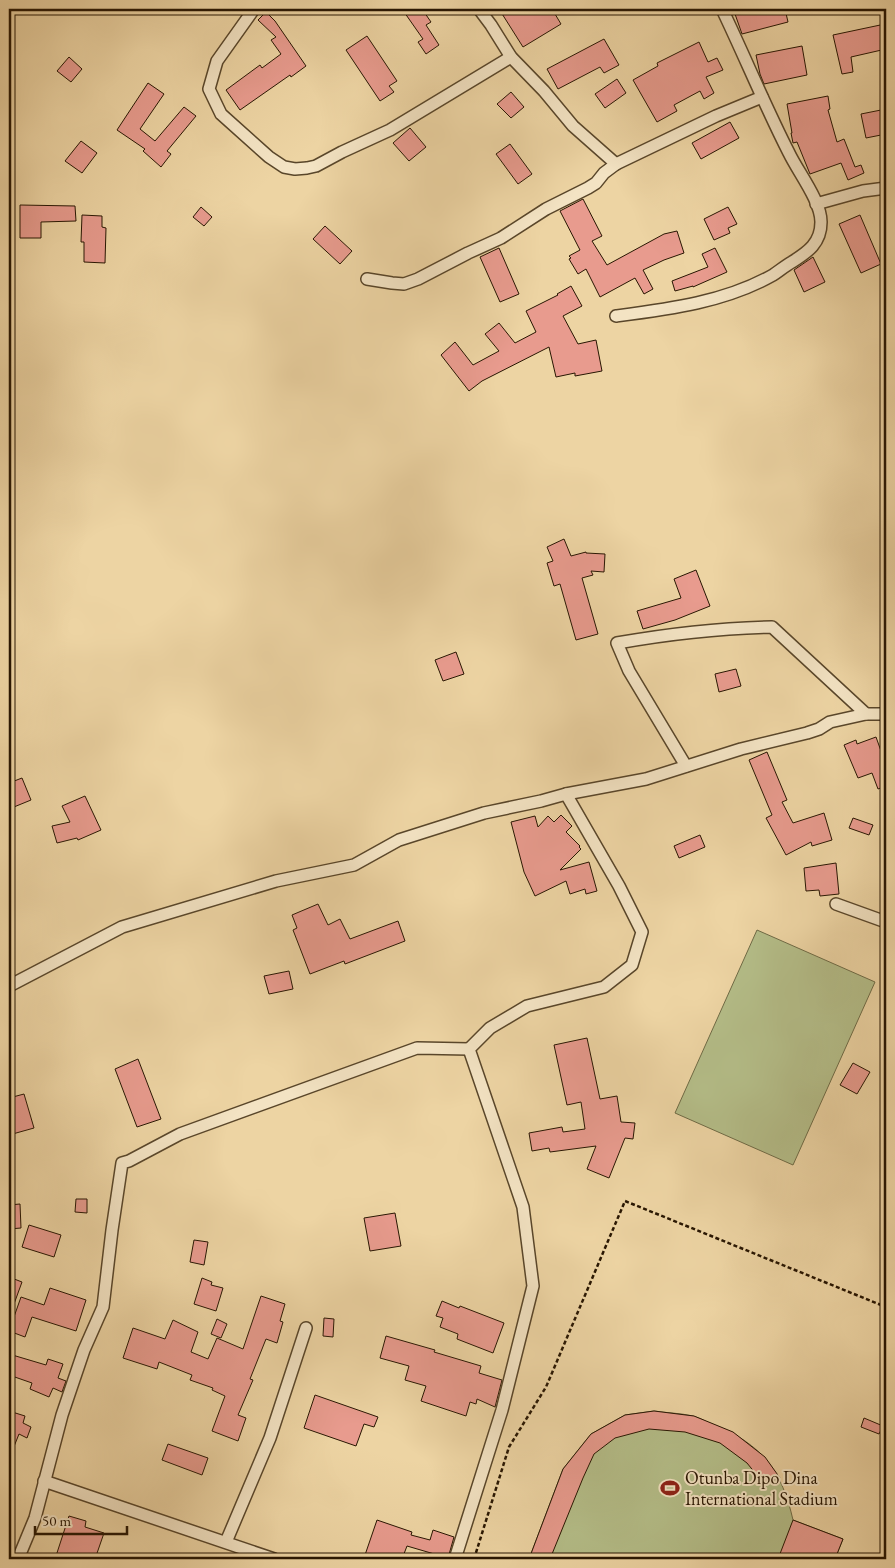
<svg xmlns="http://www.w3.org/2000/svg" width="895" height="1568" font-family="'EB Garamond',serif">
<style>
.green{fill:#b4bd88;stroke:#6e6a45}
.building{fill:#e89b8e;stroke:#281602}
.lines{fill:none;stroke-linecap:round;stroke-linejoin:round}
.street-casing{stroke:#59462a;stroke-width:14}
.path{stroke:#281602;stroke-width:2.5;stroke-dasharray:4 2.5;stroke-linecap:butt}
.street{stroke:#f3e3c3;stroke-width:11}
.labels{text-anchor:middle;stroke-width:4;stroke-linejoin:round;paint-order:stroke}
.poi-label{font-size:18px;fill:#281602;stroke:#f3e3c3;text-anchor:start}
</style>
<rect width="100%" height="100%" fill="#edd4a3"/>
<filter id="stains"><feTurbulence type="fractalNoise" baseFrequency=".004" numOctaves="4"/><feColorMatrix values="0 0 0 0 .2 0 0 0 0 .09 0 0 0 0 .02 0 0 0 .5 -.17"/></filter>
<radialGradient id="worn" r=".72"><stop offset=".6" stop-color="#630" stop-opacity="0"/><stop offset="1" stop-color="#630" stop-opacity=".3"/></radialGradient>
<!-- green -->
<g class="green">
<path d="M 757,930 L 875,982 L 793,1165 L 675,1113 Z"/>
<path d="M 654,1411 C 667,1413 680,1413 693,1416 C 700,1418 707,1422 714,1425 C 762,1444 782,1471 793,1520 L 843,1539 L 835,1559 L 529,1559 L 563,1469 L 591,1434 L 625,1415 Z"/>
</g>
<!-- building -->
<g class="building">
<path d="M 402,9 L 422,9 L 431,22 L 426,25 L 439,45 L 426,54 L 418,42 L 423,39 Z"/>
<path d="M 499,9 L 552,9 L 561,24 L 523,47 Z"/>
<path d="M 755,9 L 785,9 L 788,22 L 742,34 L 735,14 Z"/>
<path d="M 266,12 L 275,21 L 306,66 L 291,77 L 290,75 L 240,110 L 226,90 L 260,65 L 262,68 L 281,54 L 271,40 L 276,37 L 258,20 Z"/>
<path d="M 885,24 L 886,49 L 851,57 L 853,72 L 842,74 L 833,35 Z"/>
<path d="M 367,36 L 397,81 L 389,86 L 394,92 L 380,101 L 346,50 Z"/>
<path d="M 604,39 L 619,65 L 604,73 L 600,67 L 558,89 L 547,69 Z"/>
<path d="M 699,42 L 708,62 L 717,58 L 723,70 L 706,77 L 714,93 L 704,99 L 700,91 L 674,105 L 677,111 L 657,122 L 633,80 L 658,66 L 657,63 Z"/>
<path d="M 802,46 L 807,75 L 764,84 L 760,74 L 756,55 Z"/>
<path d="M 69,57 L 82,69 L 71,82 L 57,71 Z"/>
<path d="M 617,79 L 626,93 L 605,108 L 595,94 Z"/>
<path d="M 148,83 L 164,94 L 140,129 L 155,141 L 184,107 L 196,116 L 167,151 L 171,154 L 161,167 L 143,151 L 145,149 L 117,130 Z"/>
<path d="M 511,92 L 524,107 L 511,118 L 497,104 Z"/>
<path d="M 828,96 L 830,109 L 828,110 L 837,142 L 844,139 L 855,167 L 861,165 L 864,173 L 848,180 L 841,163 L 810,174 L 797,142 L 793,143 L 791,133 L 792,133 L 787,104 Z"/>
<path d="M 886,109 L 886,134 L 866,138 L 861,114 Z"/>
<path d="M 730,122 L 739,138 L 701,159 L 692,143 Z"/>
<path d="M 410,128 L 426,147 L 409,161 L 393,143 Z"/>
<path d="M 81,141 L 97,153 L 82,173 L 65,161 Z"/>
<path d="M 510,144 L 532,174 L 518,184 L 496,154 Z"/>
<path d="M 583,199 L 602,236 L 592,241 L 607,265 L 664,234 L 677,231 L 684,253 L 664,260 L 643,270 L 653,289 L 644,294 L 635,278 L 600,297 L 586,269 L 578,274 L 569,259 L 571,258 L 569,256 L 580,250 L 560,211 Z"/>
<path d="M 20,205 L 75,206 L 76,221 L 41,222 L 41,238 L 20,238 Z"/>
<path d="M 201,207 L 212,217 L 204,226 L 193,217 Z"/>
<path d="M 728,207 L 737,224 L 728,228 L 730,233 L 714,240 L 704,219 Z"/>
<path d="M 82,215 L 102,216 L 102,227 L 106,228 L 105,263 L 84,262 L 84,242 L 81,242 Z"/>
<path d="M 860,215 L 881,264 L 861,273 L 839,224 Z"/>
<path d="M 325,226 L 352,251 L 340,264 L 313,239 Z"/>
<path d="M 499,248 L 519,294 L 500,302 L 480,257 Z"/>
<path d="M 715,248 L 727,272 L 693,287 L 693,286 L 675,291 L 672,281 L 708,267 L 702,254 Z"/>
<path d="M 813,257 L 825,282 L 804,292 L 794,270 Z"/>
<path d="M 571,286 L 582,306 L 563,316 L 578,344 L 596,340 L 602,371 L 575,376 L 575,373 L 556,377 L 549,347 L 482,381 L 469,391 L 441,355 L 455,342 L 473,365 L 499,351 L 485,334 L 499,323 L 515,343 L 536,332 L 526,311 L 558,295 L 557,294 Z"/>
<path d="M 564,539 L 571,556 L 586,552 L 586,553 L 605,554 L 604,572 L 591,571 L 593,575 L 582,578 L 598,634 L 576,640 L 560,584 L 554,586 L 547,563 L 553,561 L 547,547 Z"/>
<path d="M 696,570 L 710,606 L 675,620 L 643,629 L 637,611 L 681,598 L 674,579 Z"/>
<path d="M 456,652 L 464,674 L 443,681 L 435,660 Z"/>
<path d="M 736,669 L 741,686 L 719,692 L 715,674 Z"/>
<path d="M 876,737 L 886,765 L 886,786 L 878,789 L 872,773 L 858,778 L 844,745 L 856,740 L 857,744 Z"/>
<path d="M 767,752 L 787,800 L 782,802 L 793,823 L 824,813 L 832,840 L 812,846 L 811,842 L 786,855 L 766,818 L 772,815 L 749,760 Z"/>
<path d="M 22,778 L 31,800 L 9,809 L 9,783 Z"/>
<path d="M 85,796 L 101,830 L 78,840 L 77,838 L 57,843 L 52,826 L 70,822 L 62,806 Z"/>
<path d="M 561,815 L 572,826 L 566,832 L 580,846 L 579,847 L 581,849 L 560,870 L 589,862 L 597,891 L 586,894 L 585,889 L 570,894 L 566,881 L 535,896 L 524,872 L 511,822 L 535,816 L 538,827 L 548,816 L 554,822 Z"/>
<path d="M 853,818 L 873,825 L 869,835 L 849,828 Z"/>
<path d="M 700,835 L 705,847 L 679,858 L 674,846 Z"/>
<path d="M 836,863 L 839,894 L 820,896 L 819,890 L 806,891 L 804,868 Z"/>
<path d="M 318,904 L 328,925 L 340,919 L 350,939 L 398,921 L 405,941 L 345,964 L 344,961 L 310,974 L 293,930 L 297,928 L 292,915 Z"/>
<path d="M 289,971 L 293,989 L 269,994 L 264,976 Z"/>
<path d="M 587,1038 L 600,1099 L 617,1096 L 621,1122 L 635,1123 L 633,1139 L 625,1138 L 609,1178 L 587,1169 L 596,1146 L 550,1152 L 549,1148 L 532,1151 L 529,1133 L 562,1127 L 563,1132 L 585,1129 L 581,1102 L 567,1105 L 554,1045 Z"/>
<path d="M 138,1059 L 161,1119 L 137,1127 L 115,1069 Z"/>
<path d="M 853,1063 L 870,1072 L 857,1094 L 840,1085 Z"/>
<path d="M 24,1094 L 34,1128 L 9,1135 L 9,1098 Z"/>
<path d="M 76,1199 L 87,1199 L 87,1213 L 75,1212 Z"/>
<path d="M 20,1204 L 21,1228 L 9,1229 L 9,1205 Z"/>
<path d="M 395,1213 L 401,1246 L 370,1251 L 364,1218 Z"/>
<path d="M 29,1225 L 61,1235 L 54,1257 L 22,1247 Z"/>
<path d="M 194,1240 L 208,1242 L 204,1265 L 190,1262 Z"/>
<path d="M 9,1277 L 22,1282 L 10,1315 L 9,1315 Z"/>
<path d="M 202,1278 L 212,1282 L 211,1285 L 223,1288 L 216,1311 L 194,1304 Z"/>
<path d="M 50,1288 L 86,1300 L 76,1331 L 32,1317 L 25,1337 L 9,1331 L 21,1297 L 44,1305 Z"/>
<path d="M 261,1296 L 285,1304 L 280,1321 L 283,1322 L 277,1343 L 266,1339 L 250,1379 L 253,1380 L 238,1415 L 246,1418 L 238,1441 L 212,1431 L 225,1396 L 212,1390 L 213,1388 L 190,1380 L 192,1375 L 159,1362 L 157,1369 L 123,1358 L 133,1328 L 165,1339 L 173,1320 L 198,1332 L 191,1352 L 208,1359 L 217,1338 L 243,1349 Z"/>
<path d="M 442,1301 L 459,1308 L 460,1306 L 504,1323 L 493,1353 L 457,1339 L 458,1334 L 440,1327 L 443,1318 L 436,1316 Z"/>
<path d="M 324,1318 L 334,1319 L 333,1337 L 323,1336 Z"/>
<path d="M 217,1319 L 227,1324 L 221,1338 L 211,1334 Z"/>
<path d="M 386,1336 L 435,1350 L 434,1352 L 481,1366 L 479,1373 L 502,1380 L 495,1407 L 477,1399 L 476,1404 L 470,1402 L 466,1416 L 421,1401 L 426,1386 L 405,1380 L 409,1366 L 380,1358 Z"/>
<path d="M 9,1354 L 46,1365 L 48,1359 L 63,1364 L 58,1378 L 66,1381 L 62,1392 L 53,1388 L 49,1397 L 30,1389 L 32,1383 L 9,1375 Z"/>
<path d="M 315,1395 L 378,1417 L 374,1427 L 364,1424 L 356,1446 L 304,1428 Z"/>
<path d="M 9,1411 L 25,1416 L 23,1423 L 31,1427 L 27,1438 L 19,1434 L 9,1459 Z"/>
<path d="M 654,1411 L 694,1416 L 733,1432 L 765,1457 L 780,1478 L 764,1484 L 747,1463 L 720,1443 L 685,1432 L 649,1429 L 615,1438 L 594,1454 L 583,1478 L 550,1559 L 529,1559 L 563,1469 L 591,1434 L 625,1415 Z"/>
<path d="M 864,1418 L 883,1426 L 879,1434 L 861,1427 Z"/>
<path d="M 168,1444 L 208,1458 L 202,1475 L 162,1460 Z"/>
<path d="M 69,1516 L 86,1521 L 85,1527 L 104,1533 L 95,1559 L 55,1559 Z"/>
<path d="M 377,1520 L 412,1532 L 411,1535 L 430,1540 L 433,1530 L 454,1537 L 448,1558 L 407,1546 L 402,1559 L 376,1559 L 365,1555 Z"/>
<path d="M 793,1520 L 843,1539 L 835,1559 L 778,1559 Z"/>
</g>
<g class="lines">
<!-- street casing -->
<g class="street-casing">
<g id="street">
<path d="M 254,9 L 217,61 L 209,89 L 221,114 L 269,157 L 284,167 L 295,169 L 307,168 L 316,166 L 342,152 L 390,130 L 511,57"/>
<path d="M 479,9 L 491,25 L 511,57 L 544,91 L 573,126 L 616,164"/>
<path d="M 816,204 L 863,191 L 886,188"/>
<path d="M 367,279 L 392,283 L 404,284 L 418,279 L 468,253 L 501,238 L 546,209 L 588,188 L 596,183 L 604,173 L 616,164 L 716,116 L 762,97"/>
<path d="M 616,316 C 670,309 725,302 773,275 C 779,271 785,266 792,262 C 808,252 821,243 821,222 C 821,201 798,172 789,153 C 765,106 745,57 722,9"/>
<path d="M 686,766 L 629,671 L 617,643 C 668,634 720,628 772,627 L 866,714"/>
<path d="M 836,904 L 886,922"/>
<path d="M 9,986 L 122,927 L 276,881 L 354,865 L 399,840 L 484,813 L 541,801 L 566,794 L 646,779 L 741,749 L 807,733 L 819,729 L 830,722 L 866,714 L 886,714"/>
<path d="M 44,1481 L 274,1559"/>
<path d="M 226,1542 L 270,1438 L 306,1328"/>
<path d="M 18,1559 L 35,1518 L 62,1415 L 84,1350 L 103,1307 L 112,1230 L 122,1163 L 129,1161 L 180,1134 L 417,1048 L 469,1049"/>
<path d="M 455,1559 L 502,1410 L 533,1286 L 523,1207 L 469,1049 L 490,1028 L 527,1006 L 604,987 L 632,965 L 642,932 L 619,886 L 566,794"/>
</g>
</g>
<!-- path -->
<path class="path" d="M 474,1559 L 509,1447 L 546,1387 L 625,1201 L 886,1307"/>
<!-- street -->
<use href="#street" class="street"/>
</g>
<!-- icons -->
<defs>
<g id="stadium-bare" transform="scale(1.5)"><path d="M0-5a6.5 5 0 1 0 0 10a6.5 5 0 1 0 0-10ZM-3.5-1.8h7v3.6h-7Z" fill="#8f2418" stroke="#f3e3c3" stroke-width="2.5" paint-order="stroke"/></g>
</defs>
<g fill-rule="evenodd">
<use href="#stadium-bare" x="670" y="1488"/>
</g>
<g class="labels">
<!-- poi labels -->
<g class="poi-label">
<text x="685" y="1484">Otunba Dipo Dina<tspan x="685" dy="21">International Stadium</tspan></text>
</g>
</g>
<!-- margin -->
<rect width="895" height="1568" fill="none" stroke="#edd4a3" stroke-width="30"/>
<rect x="10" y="10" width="875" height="1548" fill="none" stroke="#281602" stroke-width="2.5"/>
<rect x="15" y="15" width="865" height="1538" fill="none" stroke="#281602"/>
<!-- scale -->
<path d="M35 1526v8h92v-8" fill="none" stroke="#281602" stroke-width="2.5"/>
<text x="42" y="1526" font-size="15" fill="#281602" stroke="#f3e3c3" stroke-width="4" paint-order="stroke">50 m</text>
<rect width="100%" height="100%" filter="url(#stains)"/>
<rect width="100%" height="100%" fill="url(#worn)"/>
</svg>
